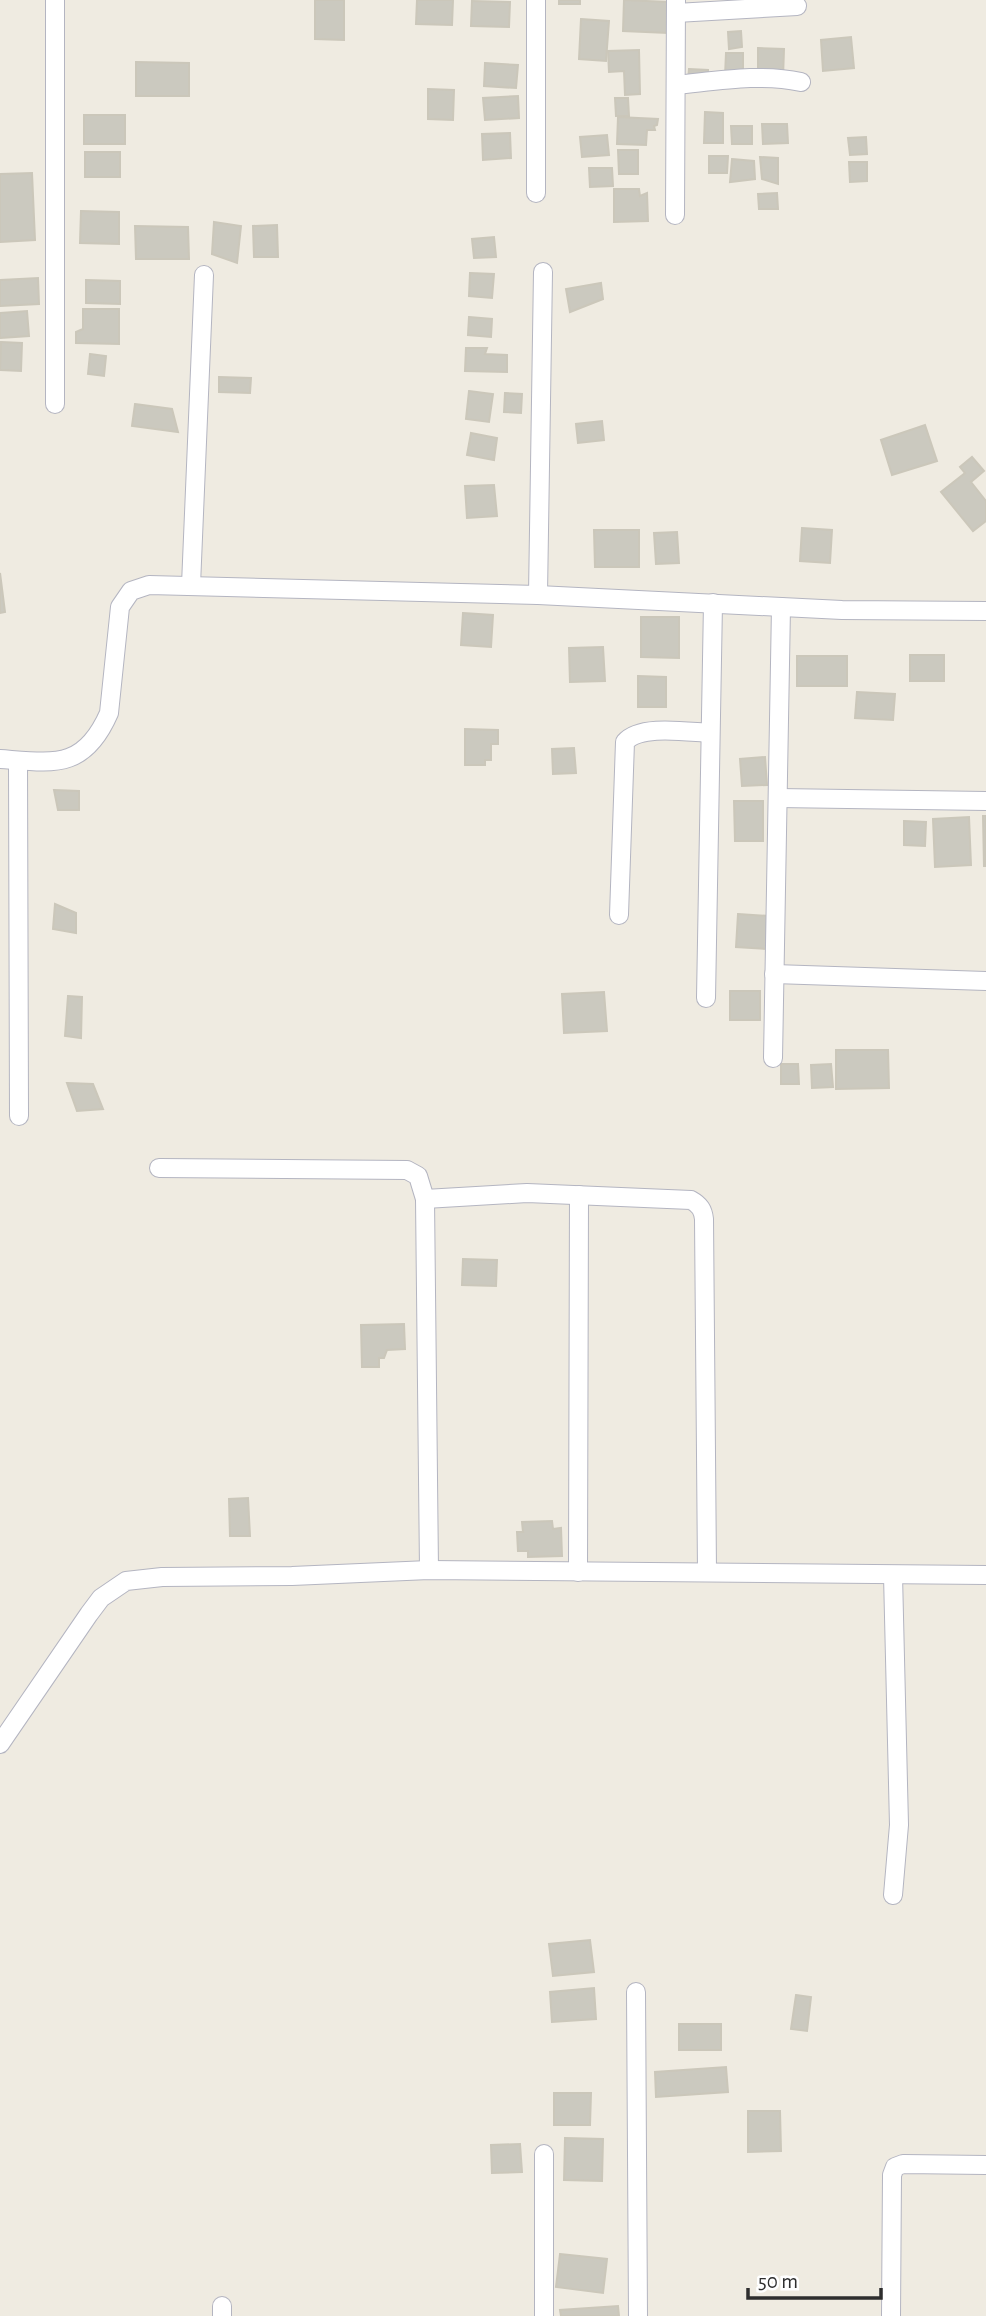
<svg xmlns="http://www.w3.org/2000/svg" width="986" height="2316" font-family="'Alegreya Sans',sans-serif">
<style>
.building{fill:#cbc9bf;stroke:#cbc7ba;stroke-width:2}
.lines{fill:none;stroke-linecap:round;stroke-linejoin:round}
.minor-casing{stroke:#b4b5c1;stroke-width:20}
.minor{stroke:#fff;stroke-width:18}
</style>
<rect width="100%" height="100%" fill="#efebe1"/>
<!-- building -->
<g class="building">
<path d="M 315,0 L 344,0 L 344,40 L 315,39 Z"/>
<path d="M 417,0 L 453,0 L 452,25 L 416,24 Z"/>
<rect x="559" y="0" width="21" height="4"/>
<path d="M 624,0 L 669,2 L 668,33 L 623,31 Z"/>
<path d="M 472,1 L 510,2 L 509,27 L 471,26 Z"/>
<path d="M 581,19 L 609,21 L 606,61 L 579,59 Z"/>
<path d="M 741,31 L 742,47 L 729,49 L 728,32 Z"/>
<path d="M 851,37 L 854,68 L 823,71 L 821,40 Z"/>
<path d="M 758,48 L 784,49 L 783,78 L 758,77 Z"/>
<path d="M 639,50 L 640,94 L 625,95 L 624,71 L 609,72 L 608,51 Z"/>
<path d="M 726,53 L 743,53 L 743,76 L 725,76 Z"/>
<path d="M 136,62 L 189,63 L 189,96 L 136,96 Z"/>
<path d="M 485,63 L 518,65 L 516,88 L 484,86 Z"/>
<path d="M 689,69 L 708,70 L 708,82 L 688,81 Z"/>
<path d="M 428,89 L 454,90 L 453,120 L 428,119 Z"/>
<path d="M 518,96 L 519,118 L 485,120 L 483,98 Z"/>
<path d="M 615,98 L 628,98 L 629,116 L 616,116 Z"/>
<path d="M 705,112 L 723,113 L 723,143 L 704,143 Z"/>
<rect x="84" y="115" width="41" height="29"/>
<path d="M 618,117 L 658,119 L 657,125 L 654,126 L 655,130 L 647,130 L 646,145 L 617,144 Z"/>
<path d="M 762,124 L 787,124 L 788,143 L 763,144 Z"/>
<path d="M 731,126 L 752,126 L 752,144 L 732,144 Z"/>
<path d="M 510,133 L 511,158 L 483,160 L 482,134 Z"/>
<path d="M 607,135 L 609,155 L 582,157 L 580,137 Z"/>
<path d="M 866,137 L 867,154 L 850,155 L 848,138 Z"/>
<path d="M 618,150 L 638,150 L 638,174 L 619,174 Z"/>
<rect x="85" y="152" width="35" height="25"/>
<path d="M 709,156 L 728,156 L 727,173 L 709,173 Z"/>
<path d="M 760,157 L 778,158 L 778,184 L 762,179 Z"/>
<path d="M 732,159 L 754,161 L 755,179 L 730,182 Z"/>
<path d="M 849,162 L 867,162 L 867,181 L 850,182 Z"/>
<path d="M 589,168 L 612,168 L 613,186 L 590,187 Z"/>
<path d="M 32,173 L 35,240 L 0,242 L 0,174 Z"/>
<path d="M 614,189 L 639,189 L 640,196 L 647,193 L 648,221 L 614,222 Z"/>
<path d="M 777,193 L 778,209 L 759,209 L 758,194 Z"/>
<path d="M 81,211 L 119,212 L 119,244 L 80,243 Z"/>
<path d="M 214,222 L 241,226 L 237,263 L 212,254 Z"/>
<path d="M 277,225 L 278,257 L 254,257 L 253,226 Z"/>
<path d="M 135,226 L 188,227 L 189,259 L 136,259 Z"/>
<path d="M 494,237 L 496,257 L 474,258 L 472,239 Z"/>
<path d="M 470,273 L 494,274 L 492,298 L 469,296 Z"/>
<path d="M 38,278 L 39,304 L 0,306 L 0,280 Z"/>
<path d="M 86,280 L 120,281 L 120,304 L 86,303 Z"/>
<path d="M 601,283 L 603,299 L 570,312 L 566,289 Z"/>
<path d="M 83,309 L 119,309 L 119,344 L 76,343 L 76,332 L 83,329 Z"/>
<path d="M 27,311 L 29,336 L 0,338 L 0,313 Z"/>
<path d="M 469,317 L 492,319 L 491,337 L 468,335 Z"/>
<path d="M 1,342 L 22,343 L 21,371 L 0,370 Z"/>
<path d="M 466,348 L 487,348 L 485,354 L 507,355 L 507,372 L 465,371 Z"/>
<path d="M 90,354 L 106,356 L 104,376 L 88,374 Z"/>
<path d="M 219,377 L 251,378 L 250,393 L 219,392 Z"/>
<path d="M 469,391 L 493,394 L 489,422 L 466,419 Z"/>
<path d="M 505,393 L 522,394 L 521,413 L 504,412 Z"/>
<path d="M 135,404 L 172,409 L 178,432 L 132,426 Z"/>
<path d="M 602,421 L 604,440 L 578,443 L 576,424 Z"/>
<path d="M 925,425 L 937,461 L 892,475 L 881,440 Z"/>
<path d="M 471,433 L 497,438 L 494,460 L 467,455 Z"/>
<path d="M 972,457 L 984,471 L 971,482 L 986,501 L 986,521 L 973,531 L 941,492 L 965,473 L 960,467 Z"/>
<path d="M 494,485 L 497,516 L 467,518 L 465,486 Z"/>
<path d="M 802,528 L 832,530 L 830,563 L 800,561 Z"/>
<path d="M 594,530 L 639,530 L 639,567 L 595,567 Z"/>
<path d="M 677,532 L 679,563 L 656,564 L 654,533 Z"/>
<path d="M 0,573 L 5,612 L 0,613 Z"/>
<path d="M 463,613 L 493,615 L 491,647 L 461,645 Z"/>
<path d="M 641,617 L 679,617 L 679,658 L 641,657 Z"/>
<path d="M 603,647 L 605,681 L 570,682 L 569,648 Z"/>
<rect x="910" y="655" width="34" height="26"/>
<rect x="797" y="656" width="50" height="30"/>
<path d="M 638,676 L 666,677 L 666,707 L 638,707 Z"/>
<path d="M 857,692 L 895,694 L 893,720 L 855,718 Z"/>
<path d="M 465,729 L 498,730 L 498,744 L 491,744 L 491,760 L 485,760 L 485,765 L 465,765 Z"/>
<path d="M 574,748 L 576,773 L 553,774 L 552,749 Z"/>
<path d="M 765,757 L 767,785 L 742,786 L 740,759 Z"/>
<path d="M 54,790 L 79,791 L 79,810 L 58,810 Z"/>
<path d="M 734,801 L 763,801 L 763,841 L 735,841 Z"/>
<path d="M 983,816 L 986,816 L 986,866 L 984,866 Z"/>
<path d="M 969,817 L 971,865 L 935,867 L 933,819 Z"/>
<path d="M 904,821 L 926,822 L 925,846 L 904,845 Z"/>
<path d="M 55,904 L 76,913 L 76,933 L 53,929 Z"/>
<path d="M 738,914 L 769,916 L 767,949 L 736,947 Z"/>
<rect x="730" y="991" width="30" height="29"/>
<path d="M 604,992 L 607,1031 L 564,1033 L 562,994 Z"/>
<path d="M 68,996 L 82,997 L 81,1038 L 65,1036 Z"/>
<path d="M 836,1050 L 888,1050 L 889,1088 L 836,1089 Z"/>
<path d="M 781,1064 L 798,1064 L 799,1084 L 781,1084 Z"/>
<path d="M 831,1064 L 833,1087 L 812,1088 L 811,1065 Z"/>
<path d="M 67,1083 L 93,1084 L 103,1109 L 77,1111 Z"/>
<path d="M 463,1259 L 497,1260 L 496,1286 L 462,1285 Z"/>
<path d="M 404,1324 L 405,1349 L 387,1350 L 384,1358 L 379,1358 L 379,1367 L 362,1367 L 361,1325 Z"/>
<path d="M 248,1498 L 250,1536 L 230,1536 L 229,1499 Z"/>
<path d="M 552,1521 L 553,1529 L 561,1528 L 562,1556 L 528,1557 L 528,1551 L 518,1551 L 517,1532 L 523,1532 L 522,1522 Z"/>
<path d="M 590,1940 L 594,1972 L 553,1976 L 549,1944 Z"/>
<path d="M 594,1988 L 596,2019 L 552,2022 L 550,1992 Z"/>
<path d="M 796,1995 L 811,1997 L 807,2031 L 791,2029 Z"/>
<rect x="679" y="2024" width="42" height="26"/>
<path d="M 726,2067 L 728,2092 L 656,2097 L 655,2072 Z"/>
<path d="M 554,2093 L 591,2093 L 590,2125 L 554,2125 Z"/>
<path d="M 748,2111 L 780,2111 L 781,2151 L 748,2152 Z"/>
<path d="M 565,2138 L 603,2139 L 602,2181 L 564,2180 Z"/>
<path d="M 520,2144 L 522,2172 L 492,2173 L 491,2145 Z"/>
<path d="M 560,2254 L 607,2259 L 603,2293 L 556,2287 Z"/>
<path d="M 618,2306 L 619,2316 L 561,2316 L 560,2310 Z"/>
</g>
<g class="lines">
<!-- minor casing -->
<g class="minor-casing">
<g id="minor">
<path d="M 55,0 L 55,404"/>
<path d="M 676,13 L 797,6"/>
<path d="M 676,85 C 717,81 760,73 801,82"/>
<path d="M 536,193 L 536,0"/>
<path d="M 675,215 L 676,0"/>
<path d="M 191,585 L 204,275"/>
<path d="M 538,595 L 543,272"/>
<path d="M 0,759 C 54,763 84,770 109,713 L 120,607 L 131,591 L 149,585 L 538,595 L 842,610 L 986,611"/>
<path d="M 18,761 L 19,1116"/>
<path d="M 778,798 L 986,801"/>
<path d="M 619,915 L 625,742 C 640,724 688,732 710,733"/>
<path d="M 774,974 L 986,981"/>
<path d="M 706,998 L 713,603"/>
<path d="M 773,1058 L 781,607"/>
<path d="M 159,1168 L 407,1170 L 418,1176 L 425,1199 L 429,1570"/>
<path d="M 425,1199 L 527,1193 L 691,1200 C 700,1205 703,1210 704,1219 L 707,1572"/>
<path d="M 578,1572 L 579,1195"/>
<path d="M 0,1744 L 89,1614 L 101,1598 L 126,1581 L 162,1577 L 292,1576 L 429,1570 L 986,1575"/>
<path d="M 893,1895 L 899,1825 L 893,1575"/>
<path d="M 636,1992 L 638,2316"/>
<path d="M 222,2316 L 222,2306"/>
<path d="M 544,2316 L 544,2154"/>
<path d="M 891,2316 L 892,2175 L 895,2167 L 903,2164 L 986,2165"/>
</g>
</g>
<!-- minor -->
<use href="#minor" class="minor"/>
</g>
<!-- scale -->
<path d="M748 2288v10h133v-10" fill="none" stroke="#2e2e2e" stroke-width="3.5"/>
<text x="758" y="2288" font-size="21" fill="#2e2e2e" stroke="#ffffff" stroke-width="5" paint-order="stroke">50 m</text>
</svg>
